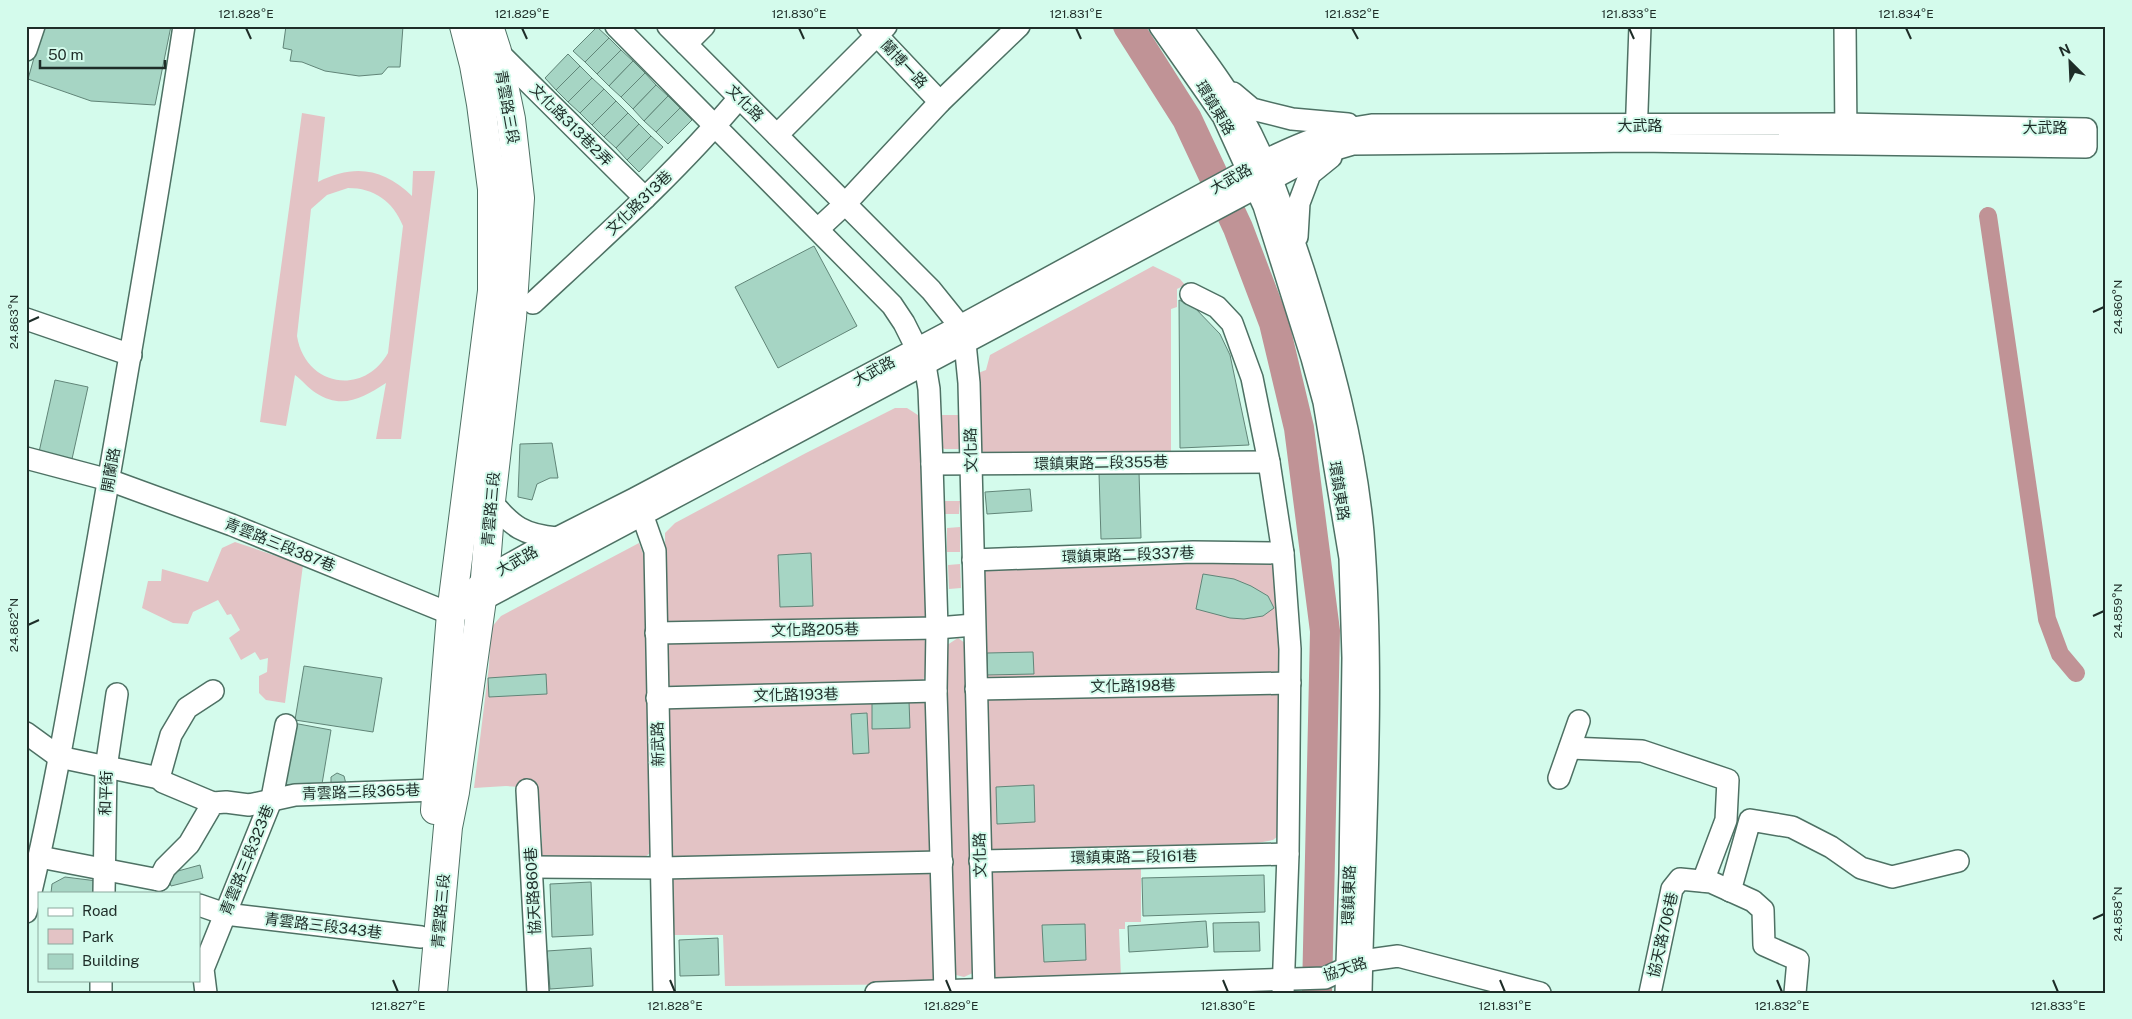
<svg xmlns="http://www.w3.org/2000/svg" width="2132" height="1019" font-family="'Public Sans','Noto Sans TC',sans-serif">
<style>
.green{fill:#e3c3c5;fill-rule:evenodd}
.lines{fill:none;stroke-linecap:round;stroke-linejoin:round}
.canal{stroke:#c09396;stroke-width:18}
.river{stroke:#c09396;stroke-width:30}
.building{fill:#a6d5c4;stroke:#618578}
.minor-casing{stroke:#4e7164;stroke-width:24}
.major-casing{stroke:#4e7164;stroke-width:30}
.minor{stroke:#fff;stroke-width:21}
.major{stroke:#fff;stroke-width:28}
.ticks{fill:none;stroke:#1e2d28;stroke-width:2}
.labels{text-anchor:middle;stroke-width:4;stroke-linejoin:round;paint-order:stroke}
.street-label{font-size:15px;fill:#1e2d28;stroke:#d4fbec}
.neatline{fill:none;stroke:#1e2d28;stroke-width:2}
.ticks-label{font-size:12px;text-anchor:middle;fill:#1e2d28}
</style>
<rect width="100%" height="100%" fill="#d4fbec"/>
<!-- green -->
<g class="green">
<path d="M 302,113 L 325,117 L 318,182 C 354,164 383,168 412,196 L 413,171 L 435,171 L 401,439 L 376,439 L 386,383 C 363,398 342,410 316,393 C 308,388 302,380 295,375 L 286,426 L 260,422 ZM 348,188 C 374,188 393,201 403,226 L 388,353 C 363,397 305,386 297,336 L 311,209 L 327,195 Z"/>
<path d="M 1153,266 L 1180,279 L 1185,285 L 1177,289 L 1177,307 L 1171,309 L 1171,455 L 987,456 L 979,447 L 978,373 L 986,370 L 990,355 Z"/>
<path d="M 895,408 L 907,408 L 921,417 L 930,610 L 924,620 L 677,627 L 666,621 L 665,533 L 675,523 L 806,453 Z"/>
<path d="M 937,415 L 965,415 L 965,449 L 945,449 L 938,446 Z"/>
<path d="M 945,501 L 960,501 L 959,514 L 945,514 Z"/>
<path d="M 960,527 L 960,552 L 947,552 L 947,528 Z"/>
<path d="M 235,542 L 303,565 L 285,703 L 266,700 L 259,693 L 259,676 L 267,672 L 268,658 L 260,660 L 255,652 L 241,660 L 229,638 L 240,630 L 231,614 L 227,615 L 218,600 L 193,612 L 188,624 L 173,623 L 142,608 L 148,581 L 161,581 L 162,569 L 208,582 L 222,548 Z"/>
<path d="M 639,543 L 647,564 L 651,852 L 642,860 L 541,859 L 542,837 L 538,788 L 506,786 L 474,788 L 489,666 L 491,628 L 501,616 Z"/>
<path d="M 1264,558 L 1276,567 L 1281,669 L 1273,676 L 985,684 L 984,567 Z"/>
<path d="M 960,564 L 961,588 L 949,589 L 948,565 Z"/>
<path d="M 923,637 C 932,656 933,668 919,685 L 670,690 L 665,684 L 666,645 L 676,638 Z"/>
<path d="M 958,638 L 965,643 L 969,649 L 975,972 L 964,977 L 952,974 L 944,647 Z"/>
<path d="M 1279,691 L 1283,699 L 1283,832 L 1273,840 L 1247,845 L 997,854 L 986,844 L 982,706 L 994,693 Z"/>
<path d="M 924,697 L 932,707 L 935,850 L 929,858 L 678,860 L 668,851 L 668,707 Z"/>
<path d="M 1141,861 L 1141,922 L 1125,922 L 1125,929 L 1119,929 L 1121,978 L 997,980 L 991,972 L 989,917 L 992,869 Z"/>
<path d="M 923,870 L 931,876 L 934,984 L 725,986 L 723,935 L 672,935 L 672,880 L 682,873 Z"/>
</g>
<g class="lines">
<!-- canal -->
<path class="canal" d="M 1988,216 L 2047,619 L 2060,654 L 2076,673"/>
<!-- river -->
<path class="river" d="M 1128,26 L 1187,119 L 1238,228 L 1274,323 L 1299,428 L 1325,631 L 1317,993"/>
</g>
<!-- building -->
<g class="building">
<path d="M 43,26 L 171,26 L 155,105 L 91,101 L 28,79 Z"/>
<path d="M 286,26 L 403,26 L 400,67 L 388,67 L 382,74 L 359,76 L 325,71 L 302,62 L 290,61 L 292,50 L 283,48 Z"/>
<path d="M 597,27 L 609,38 L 585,62 L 573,51 Z"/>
<path d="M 609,38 L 621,50 L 597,74 L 585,62 Z"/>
<path d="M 621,50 L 633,61 L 609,86 L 597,74 Z"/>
<path d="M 568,54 L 580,66 L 556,90 L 545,78 Z"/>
<path d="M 633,61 L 645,73 L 621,97 L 609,86 Z"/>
<path d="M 580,66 L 592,78 L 568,102 L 556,90 Z"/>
<path d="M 645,73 L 656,85 L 633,109 L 621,97 Z"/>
<path d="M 592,78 L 604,89 L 580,113 L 568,102 Z"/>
<path d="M 656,85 L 668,96 L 644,121 L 633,109 Z"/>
<path d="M 604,89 L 616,101 L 592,125 L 580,113 Z"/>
<path d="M 668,96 L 680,108 L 656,132 L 644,121 Z"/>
<path d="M 616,101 L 628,113 L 604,137 L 592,125 Z"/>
<path d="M 680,108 L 692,120 L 668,144 L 656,132 Z"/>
<path d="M 628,113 L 639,124 L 616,148 L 604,137 Z"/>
<path d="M 639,124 L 651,136 L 627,160 L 616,148 Z"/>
<path d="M 651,136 L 663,147 L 639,172 L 627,160 Z"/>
<path d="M 814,246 L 857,326 L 778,368 L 735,287 Z"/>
<path d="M 1179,300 L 1194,307 L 1220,334 L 1230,355 L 1249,445 L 1180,448 Z"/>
<path d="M 55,380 L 88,387 L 72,459 L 39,452 Z"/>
<path d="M 552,443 L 558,478 L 550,478 L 537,484 L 532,500 L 518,497 L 520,444 Z"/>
<path d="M 1139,472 L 1141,538 L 1101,539 L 1099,473 Z"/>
<path d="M 1030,489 L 1032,511 L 987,514 L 985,492 Z"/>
<path d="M 811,553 L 813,606 L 780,607 L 778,555 Z"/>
<path d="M 1203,574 L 1234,579 L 1251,586 L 1268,596 L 1274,608 L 1263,616 L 1244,619 L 1230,618 L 1196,609 Z"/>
<path d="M 1033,652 L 1034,674 L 987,675 L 987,653 Z"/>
<path d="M 304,666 L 382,678 L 373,732 L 295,720 Z"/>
<path d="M 546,674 L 547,694 L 489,697 L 488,678 Z"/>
<path d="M 872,701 L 909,701 L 910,728 L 872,729 Z"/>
<path d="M 867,713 L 869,753 L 853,754 L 851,714 Z"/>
<path d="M 293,723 L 331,730 L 321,790 L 283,784 Z"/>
<path d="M 337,773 L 344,776 L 346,784 L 331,785 L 331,777 Z"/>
<path d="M 1034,785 L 1035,822 L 997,824 L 996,787 Z"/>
<path d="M 200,865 L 203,878 L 171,886 L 167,874 Z"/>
<path d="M 1264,875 L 1265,912 L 1143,916 L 1142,878 Z"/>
<path d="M 65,877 L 97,881 L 96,893 L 51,893 L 52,884 Z"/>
<path d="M 591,882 L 593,935 L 552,937 L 550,884 Z"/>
<path d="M 1206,921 L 1208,947 L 1129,952 L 1128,926 Z"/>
<path d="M 1259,922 L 1260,951 L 1214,952 L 1213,923 Z"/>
<path d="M 1085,924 L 1086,960 L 1044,962 L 1042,925 Z"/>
<path d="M 718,938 L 719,975 L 680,976 L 679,940 Z"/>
<path d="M 591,948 L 593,986 L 550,989 L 547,951 Z"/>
</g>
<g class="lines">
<!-- minor casing -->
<g class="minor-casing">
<g id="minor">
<path d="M 616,26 L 892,305 L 904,323 L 925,365 L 929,389 L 932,464 L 937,628 L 936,691 L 945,993"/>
<path d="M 668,26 L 931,290 L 960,326 L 965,343 L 969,383 L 984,993"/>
<path d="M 868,26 L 940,102"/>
<path d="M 1160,26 L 1223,116 L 1264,206 L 1312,358 L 1324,402 L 1350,558 L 1353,658 L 1350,873 L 1346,993"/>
<path d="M 1180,26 C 1201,55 1223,82 1240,113 C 1270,166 1285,215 1304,272 C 1331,357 1355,444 1363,533 C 1375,686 1364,839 1361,993"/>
<path d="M 1845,26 L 1846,137"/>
<path d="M 686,44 L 704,26"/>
<path d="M 26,50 L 34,26"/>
<path d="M 497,51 L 645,198"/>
<path d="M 1233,93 L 1252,109 L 1292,119 L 1348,124"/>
<path d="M 1845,124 L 2086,129 L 2086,147 L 1636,141 L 1353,144 L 1319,154 L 482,600 L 451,614 L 485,578 L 557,538 L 634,499 L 960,326 L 1264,161 C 1303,142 1330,131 1373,125 Z"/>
<path d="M 777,135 L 886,26"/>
<path d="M 1636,138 L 1640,26"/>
<path d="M 818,229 L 845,204 L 940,102 L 1019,26"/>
<path d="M 1297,237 L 1299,203 L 1310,174 L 1331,157"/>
<path d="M 1191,294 L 1217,307 L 1232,323 L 1252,378 L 1269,462 L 1283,553 L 1290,649 L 1288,854 L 1283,993"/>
<path d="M 533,303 C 604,237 677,172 739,98"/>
<path d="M 26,319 L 131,355"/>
<path d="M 26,458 L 109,480 L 232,525 L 451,614"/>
<path d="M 932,464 L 1269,462"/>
<path d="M 491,501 C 512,527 524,535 557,538"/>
<path d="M 635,502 L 642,514 L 655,551 L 664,993"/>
<path d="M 973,560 L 1193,552 L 1283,553"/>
<path d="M 656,633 L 937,628 L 974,625"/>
<path d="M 976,689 L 1290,683"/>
<path d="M 657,698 L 936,691"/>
<path d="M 26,733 L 59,757 L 159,778 L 171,735 L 187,708 L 213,691"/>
<path d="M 1570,748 L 1642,751 L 1728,780 L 1726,820 L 1703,881"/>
<path d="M 159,778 L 163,782 L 213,803"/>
<path d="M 1559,778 L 1579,721"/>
<path d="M 527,790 L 538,993"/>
<path d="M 40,857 L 159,880"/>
<path d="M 980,861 L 1288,854"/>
<path d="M 532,867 L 661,868 L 942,862"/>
<path d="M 159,880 L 165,868 L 189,844 L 213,803 L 226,802 L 249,805 L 295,795 L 437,790 L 451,792"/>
<path d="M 1730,891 L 1750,820 L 1792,827 L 1831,847 L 1861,868 L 1892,877 L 1958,861"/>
<path d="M 104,893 L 106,768 L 117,694"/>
<path d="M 199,905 L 225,914 L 421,937"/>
<path d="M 26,912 C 55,795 74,675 95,557 C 126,380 157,204 184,26"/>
<path d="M 101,993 L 101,980"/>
<path d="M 206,993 L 203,969 L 272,798 L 286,725"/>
<path d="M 876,993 L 1325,978 L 1362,961 L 1398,956 L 1540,993"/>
<path d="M 1650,993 L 1672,889 L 1680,879 L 1711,882 L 1753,901 L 1763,910 L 1764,945 L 1798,960 L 1795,993"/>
</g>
</g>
<!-- major casing -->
<g class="major-casing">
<g id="major">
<path d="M 435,810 L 451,614 L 492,291 L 492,189 L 481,104 L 474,65 L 464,26"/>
<path d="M 433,993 L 448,827 L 455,792 L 485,578 L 491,501 L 512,318 L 520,198 L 511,119 L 497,51 L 489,26"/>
</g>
</g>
<!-- minor -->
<use href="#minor" class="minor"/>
<!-- major -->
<use href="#major" class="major"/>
</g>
<!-- ticks -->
<path class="ticks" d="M 246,28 L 251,39M 522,28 L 527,39M 799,28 L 804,39M 1076,28 L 1081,39M 1352,28 L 1358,39M 1629,28 L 1634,39M 1906,28 L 1911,39M 2093,312 L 2104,307M 28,322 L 39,317M 2093,616 L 2104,611M 28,625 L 39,620M 2093,919 L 2104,914M 393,980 L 398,992M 670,980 L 675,992M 946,980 L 951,992M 1223,980 L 1228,992M 1500,980 L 1505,992M 1777,980 L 1782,992M 2053,980 L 2058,992"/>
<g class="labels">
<!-- street labels -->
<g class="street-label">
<text transform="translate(904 64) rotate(47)" y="5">蘭博一路</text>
<text transform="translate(745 103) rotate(45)" y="5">文化路</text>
<text transform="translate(507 107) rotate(80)" y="5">青雲路三段</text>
<text transform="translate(1215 108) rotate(59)" y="5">環鎮東路</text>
<text transform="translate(571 125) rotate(45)" y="5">文化路313巷2弄</text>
<text x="1640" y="131">大武路</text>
<text x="2045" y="133">大武路</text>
<text transform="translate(1231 179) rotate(-29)" y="5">大武路</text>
<text transform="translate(639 203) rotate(-44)" y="5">文化路313巷</text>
<text transform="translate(874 371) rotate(-28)" y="5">大武路</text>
<text transform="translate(971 450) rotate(-91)" y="5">文化路</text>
<text transform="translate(1101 463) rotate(-1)" y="5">環鎮東路二段355巷</text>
<text transform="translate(111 470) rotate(-80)" y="5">開蘭路</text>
<text transform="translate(1339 491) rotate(81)" y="5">環鎮東路</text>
<text transform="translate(491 509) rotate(-85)" y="5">青雲路三段</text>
<text transform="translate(280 545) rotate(22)" y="5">青雲路三段387巷</text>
<text transform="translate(1128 555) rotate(-2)" y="5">環鎮東路二段337巷</text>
<text transform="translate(517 561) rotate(-29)" y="5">大武路</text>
<text transform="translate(815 630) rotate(-1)" y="5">文化路205巷</text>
<text transform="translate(1133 686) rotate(-1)" y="5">文化路198巷</text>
<text transform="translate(796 695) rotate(-1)" y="5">文化路193巷</text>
<text transform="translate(658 744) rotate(-91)" y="5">新武路</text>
<text transform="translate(361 792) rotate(-2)" y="5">青雲路三段365巷</text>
<text transform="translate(106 793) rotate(-88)" y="5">和平街</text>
<text transform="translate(980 855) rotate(-91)" y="5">文化路</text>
<text transform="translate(1134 857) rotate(-1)" y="5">環鎮東路二段161巷</text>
<text transform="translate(247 860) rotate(-68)" y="5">青雲路三段323巷</text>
<text transform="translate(533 891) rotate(-93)" y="5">協天路860巷</text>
<text transform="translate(1349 895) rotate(-88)" y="5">環鎮東路</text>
<text transform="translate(441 911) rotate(-85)" y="5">青雲路三段</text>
<text transform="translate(323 926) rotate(7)" y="5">青雲路三段343巷</text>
<text transform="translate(1663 935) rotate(-77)" y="5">協天路706巷</text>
<text transform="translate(1345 969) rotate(-18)" y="5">協天路</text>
</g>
</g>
<!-- border -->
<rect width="2132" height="1019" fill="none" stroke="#d4fbec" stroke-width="55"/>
<!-- legend -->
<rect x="38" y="892" width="162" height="90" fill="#d4fbec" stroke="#8ba99e"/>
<rect x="48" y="908" width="25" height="8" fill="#ffffff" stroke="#8ba99e"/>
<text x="82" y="916" font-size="15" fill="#1e2d28">Road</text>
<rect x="48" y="929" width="25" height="15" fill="#e3c3c5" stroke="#8ba99e"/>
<text x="82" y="942" font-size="15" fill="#1e2d28">Park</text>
<rect x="48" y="954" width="25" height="15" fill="#a6d5c4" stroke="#8ba99e"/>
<text x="82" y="966" font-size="15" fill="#1e2d28">Building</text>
<!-- north arrow -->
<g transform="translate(2070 62) rotate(336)" stroke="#d4fbec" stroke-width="4" paint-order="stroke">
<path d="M0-4L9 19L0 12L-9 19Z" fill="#1e2d28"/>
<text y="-8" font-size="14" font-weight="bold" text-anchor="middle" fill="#1e2d28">N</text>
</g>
<!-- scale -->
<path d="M40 60v8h125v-8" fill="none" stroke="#1e2d28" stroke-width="2.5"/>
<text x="48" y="60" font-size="15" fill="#1e2d28" stroke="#d4fbec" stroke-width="4" paint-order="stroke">50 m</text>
<rect x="28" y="28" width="2076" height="964" class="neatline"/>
<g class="ticks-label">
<text x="246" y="18">121.828°E</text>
<text x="522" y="18">121.829°E</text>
<text x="799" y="18">121.830°E</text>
<text x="1076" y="18">121.831°E</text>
<text x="1352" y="18">121.832°E</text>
<text x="1629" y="18">121.833°E</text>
<text x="1906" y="18">121.834°E</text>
<text transform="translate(2118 307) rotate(-90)" y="4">24.860°N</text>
<text transform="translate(14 322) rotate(-90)" y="4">24.863°N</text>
<text transform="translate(2118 611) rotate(-90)" y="4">24.859°N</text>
<text transform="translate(14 625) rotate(-90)" y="4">24.862°N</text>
<text transform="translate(2118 914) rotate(-90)" y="4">24.858°N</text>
<text x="398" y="1010">121.827°E</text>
<text x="675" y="1010">121.828°E</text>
<text x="951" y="1010">121.829°E</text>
<text x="1228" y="1010">121.830°E</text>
<text x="1505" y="1010">121.831°E</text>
<text x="1782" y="1010">121.832°E</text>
<text x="2058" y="1010">121.833°E</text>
</g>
</svg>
